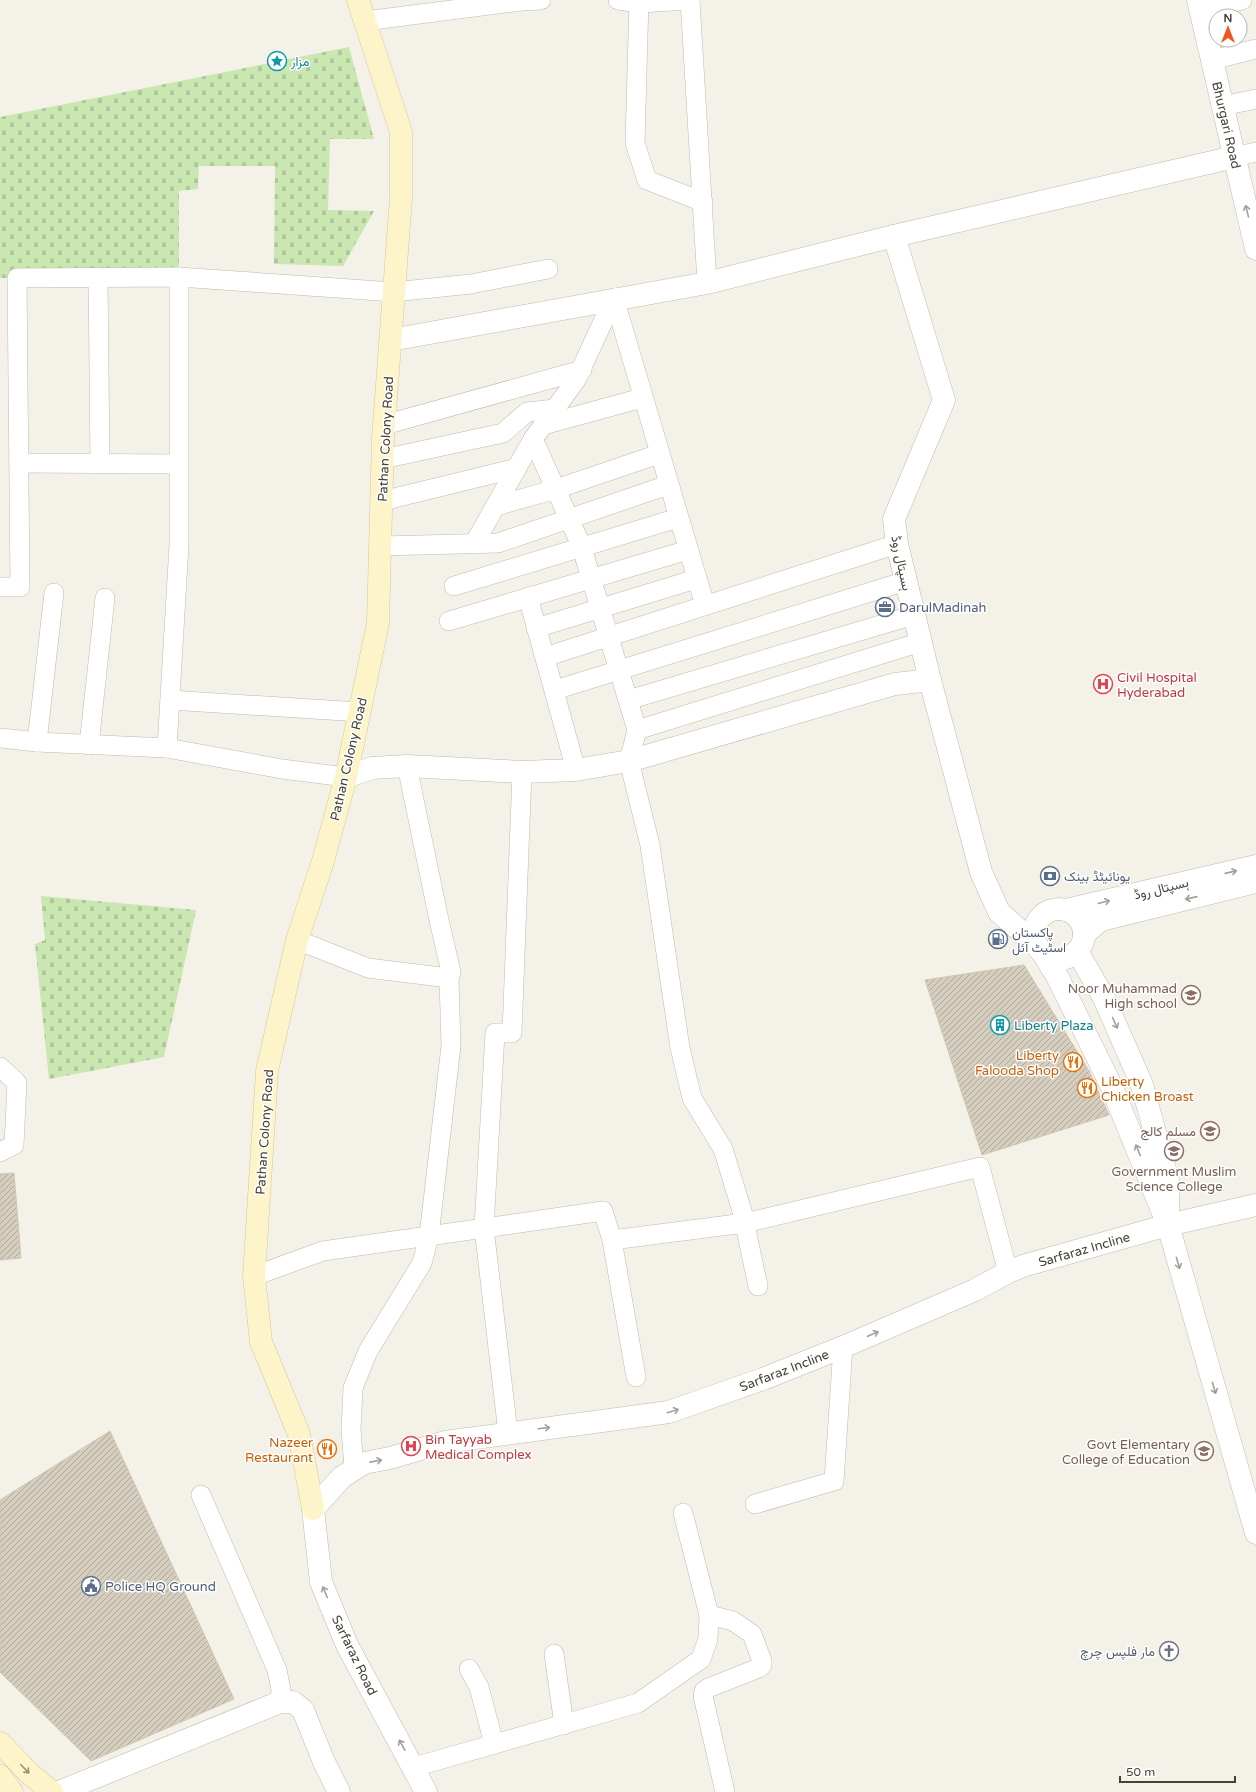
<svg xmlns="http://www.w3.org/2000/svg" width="1256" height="1792" font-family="'Varela Round',Vazirmatn,sans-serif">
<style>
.cemetery{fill:url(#cemetery-stones)}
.building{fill:url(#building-hatch);stroke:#d0c7b1}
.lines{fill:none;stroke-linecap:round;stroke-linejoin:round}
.minor-casing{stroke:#bfbaab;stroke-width:20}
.tertiary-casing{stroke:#bfbaab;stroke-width:23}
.secondary-casing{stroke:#d2c899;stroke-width:23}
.minor{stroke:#fff;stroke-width:19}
.tertiary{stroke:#fff;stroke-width:22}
.secondary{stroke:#fdf5c9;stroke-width:22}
.oneway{stroke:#a3a09b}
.oneway2{stroke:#999379}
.labels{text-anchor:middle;stroke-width:3;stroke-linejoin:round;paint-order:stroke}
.culture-label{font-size:13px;fill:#0d838f;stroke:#fff;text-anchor:start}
.street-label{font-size:13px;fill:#474237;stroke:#fff}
.service-label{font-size:13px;fill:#4e5e75;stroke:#fff;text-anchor:start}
.health-label{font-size:13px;fill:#be3a42;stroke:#fff;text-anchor:start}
.education-label{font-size:13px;fill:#785e54;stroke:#fff;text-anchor:end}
.food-label{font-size:13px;fill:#c56008;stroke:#fff;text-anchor:end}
.worship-label{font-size:13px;fill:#5b616d;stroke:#fff;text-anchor:end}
</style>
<defs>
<pattern id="cemetery-stones" width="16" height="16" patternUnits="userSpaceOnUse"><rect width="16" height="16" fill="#cae7b2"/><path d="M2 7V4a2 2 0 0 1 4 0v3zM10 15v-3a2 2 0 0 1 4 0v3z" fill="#afc79a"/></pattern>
<pattern id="building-hatch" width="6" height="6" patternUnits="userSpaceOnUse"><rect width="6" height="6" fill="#d5cebe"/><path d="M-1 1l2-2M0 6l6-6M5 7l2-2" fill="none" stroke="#afa99b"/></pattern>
</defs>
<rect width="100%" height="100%" fill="#f4f1e8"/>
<!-- cemetery -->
<g class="cemetery">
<path d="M 349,47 L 374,139 L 330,139 L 328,210 L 374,211 L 343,266 L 274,264 L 275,166 L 199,166 L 198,189 L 179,191 L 179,277 L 0,278 L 0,117 Z"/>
<path d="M 41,896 L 196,910 L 164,1057 L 49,1079 L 35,944 L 45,940 Z"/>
</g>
<!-- building -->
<g class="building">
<path d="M 1024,965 L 1089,1071 L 1109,1115 L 982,1155 L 925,980 Z"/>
<path d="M 14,1173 L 21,1258 L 0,1260 L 0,1174 Z"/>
<path d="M 110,1431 L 234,1699 L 91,1761 L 0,1672 L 0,1500 Z"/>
</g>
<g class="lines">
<!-- minor casing -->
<g class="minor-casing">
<g id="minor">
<path d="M 618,0 L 639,3 L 690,0"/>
<path d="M 639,0 L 635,143 L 647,180 L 703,202"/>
<path d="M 690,0 L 707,283"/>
<path d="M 1200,10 L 1242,0"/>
<path d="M 365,21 L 522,1 L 541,0"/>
<path d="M 1212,60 L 1256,49"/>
<path d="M 1222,106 L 1256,99"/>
<path d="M 1234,157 L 1256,152"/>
<path d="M 98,277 L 100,464"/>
<path d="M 614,298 L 705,605"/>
<path d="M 384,425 L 582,370"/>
<path d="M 543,425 L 642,398"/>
<path d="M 533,439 L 581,545 L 637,730 L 629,761 L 650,845 L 680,1048 L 692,1098 L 723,1149 L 742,1211 L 758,1286"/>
<path d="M 383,459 L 503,433 L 527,412 L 555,409"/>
<path d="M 19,463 L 179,464"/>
<path d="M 382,501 L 517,468"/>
<path d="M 496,506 L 556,489 L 659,454"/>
<path d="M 474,544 L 533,439 L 576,380 L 614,298"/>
<path d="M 381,546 L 498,543 L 668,485"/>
<path d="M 454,586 L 678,518"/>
<path d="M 0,587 L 20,587 L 17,278 L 179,277 L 394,292 L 471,284 L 548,269"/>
<path d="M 528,597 L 576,770"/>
<path d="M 449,621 L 688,550"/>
<path d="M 536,628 L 696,579"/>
<path d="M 545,657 L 897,544"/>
<path d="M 555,690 L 906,581"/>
<path d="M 170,700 L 360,712"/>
<path d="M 628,700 L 914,615"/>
<path d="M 637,730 L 921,642"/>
<path d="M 1,738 L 37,742 L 167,748 L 282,769 L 346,777"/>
<path d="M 37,742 L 54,593"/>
<path d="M 89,745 L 105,598"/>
<path d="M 167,748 L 179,545 L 179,277"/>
<path d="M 297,940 L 368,968 L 449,978"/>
<path d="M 0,1067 L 17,1083 L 14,1145 L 0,1152"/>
<path d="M 254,1276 L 323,1251 L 603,1211 L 612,1240"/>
<path d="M 636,1377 L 612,1240 L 745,1223 L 980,1167 L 1008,1272"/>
<path d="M 508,1433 L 484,1228 L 495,1033 L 512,1033 L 522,772"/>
<path d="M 354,1468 L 351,1429 L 353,1388 L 368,1351 L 422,1263 L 429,1236 L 451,1046 L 449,978 L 451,972 L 439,920 L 407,766"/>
<path d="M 201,1495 L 277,1670 L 281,1690 L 280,1702"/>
<path d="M 755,1504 L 834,1481 L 843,1347"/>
<path d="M 709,1615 L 733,1621 L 752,1634 L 762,1661 L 762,1665 L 759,1668 L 708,1688 L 704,1691 L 703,1696 L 725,1792"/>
<path d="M 554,1654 L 564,1725"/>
<path d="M 469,1669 L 479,1687 L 494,1744"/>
<path d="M 414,1767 L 638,1703 L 701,1659 L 708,1639 L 709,1615 L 683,1513"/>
</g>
</g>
<!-- tertiary casing -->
<g class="tertiary-casing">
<g id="tertiary">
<path d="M 1198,0 L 1256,249"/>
<path d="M 894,236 L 944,400 L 894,519 L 897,544 L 930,680 L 981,872 L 999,912 L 1038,947"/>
<path d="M 391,340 L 707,283 L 894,236 L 1234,157"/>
<path d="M 346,777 L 372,768 L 407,766 L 522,772 L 576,770 L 629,761 L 895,684 L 930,680"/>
<circle cx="1059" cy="934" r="25"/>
<path d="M 1066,910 L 1256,866"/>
<path d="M 1084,934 L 1101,920 L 1256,882"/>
<path d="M 1077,951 L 1104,998 L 1142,1085 L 1168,1180 L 1168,1214"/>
<path d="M 1043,953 L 1058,978 L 1110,1083 L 1168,1225 L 1256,1533"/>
<path d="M 59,1792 L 280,1702 L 293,1702 L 303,1710 L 324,1762 L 339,1792"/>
<path d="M 426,1792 L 347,1645 L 321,1582 L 313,1509 L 342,1477 L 364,1463 L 390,1458 L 445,1442 L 669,1412 L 763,1379 L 843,1347 L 975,1290 L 1008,1272 L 1026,1265 L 1168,1225 L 1256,1205"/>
</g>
</g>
<!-- secondary casing -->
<g class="secondary-casing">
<g id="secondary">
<path d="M 313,1509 L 299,1434 L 261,1342 L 254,1276 L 267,1071 L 297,940 L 323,861 L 346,777 L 378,623 L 383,438 L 401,198 L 401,132 L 358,0"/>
<path d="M 0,1743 L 30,1774 L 52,1792"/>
<path d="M 0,1776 L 12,1792"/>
</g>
</g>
<!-- minor -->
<use href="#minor" class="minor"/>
<!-- tertiary -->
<use href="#tertiary" class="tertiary"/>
<!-- secondary -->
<use href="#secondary" class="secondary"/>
</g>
<!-- one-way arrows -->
<defs><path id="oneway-shaft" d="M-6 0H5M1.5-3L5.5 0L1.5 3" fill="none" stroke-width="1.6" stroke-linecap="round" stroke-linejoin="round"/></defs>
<g class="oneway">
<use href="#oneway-shaft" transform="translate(1247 211) rotate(-104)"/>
<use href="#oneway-shaft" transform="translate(1231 872) rotate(-13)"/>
<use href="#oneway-shaft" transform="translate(1191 898) rotate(167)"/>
<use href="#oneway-shaft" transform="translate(1104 902) rotate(-14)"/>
<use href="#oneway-shaft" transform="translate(1115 1023) rotate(66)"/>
<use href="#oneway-shaft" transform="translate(1138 1150) rotate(-112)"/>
<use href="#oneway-shaft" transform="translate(1178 1263) rotate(74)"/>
<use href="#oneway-shaft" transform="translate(873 1334) rotate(-23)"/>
<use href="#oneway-shaft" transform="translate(1214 1388) rotate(74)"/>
<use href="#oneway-shaft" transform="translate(673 1411) rotate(-17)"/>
<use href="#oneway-shaft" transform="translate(544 1428) rotate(-7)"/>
<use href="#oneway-shaft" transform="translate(376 1461) rotate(-11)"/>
<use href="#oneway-shaft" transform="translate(325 1592) rotate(-112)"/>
<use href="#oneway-shaft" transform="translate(402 1745) rotate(-119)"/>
</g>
<use class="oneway2" href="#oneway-shaft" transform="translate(25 1769) rotate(46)"/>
<!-- icons -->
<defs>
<g id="sight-ring" transform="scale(1)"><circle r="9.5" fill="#fff" stroke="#0f9aa8" stroke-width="1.5"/><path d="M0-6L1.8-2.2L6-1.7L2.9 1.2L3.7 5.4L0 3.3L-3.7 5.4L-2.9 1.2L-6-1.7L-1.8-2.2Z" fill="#0f9aa8"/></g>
<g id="office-ring" transform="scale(1)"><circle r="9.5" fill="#fff" stroke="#5c6f8a" stroke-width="1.5"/><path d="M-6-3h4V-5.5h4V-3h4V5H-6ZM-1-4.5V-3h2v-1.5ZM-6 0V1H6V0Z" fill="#5c6f8a"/></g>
<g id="hospital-ring" transform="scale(1)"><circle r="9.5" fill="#fff" stroke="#e0444e" stroke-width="1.5"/><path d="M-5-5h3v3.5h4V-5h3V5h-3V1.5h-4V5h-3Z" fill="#e0444e"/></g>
<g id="bank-ring" transform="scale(1)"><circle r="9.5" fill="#fff" stroke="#5c6f8a" stroke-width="1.5"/><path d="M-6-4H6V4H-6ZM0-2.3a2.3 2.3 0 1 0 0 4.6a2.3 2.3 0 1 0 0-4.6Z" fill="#5c6f8a"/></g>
<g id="fuel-ring" transform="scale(1)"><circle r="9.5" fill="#fff" stroke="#5c6f8a" stroke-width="1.5"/><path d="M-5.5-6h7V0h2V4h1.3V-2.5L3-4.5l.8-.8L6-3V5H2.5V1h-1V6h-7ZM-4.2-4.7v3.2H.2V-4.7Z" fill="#5c6f8a"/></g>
<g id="school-ring" transform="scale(1)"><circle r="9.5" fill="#fff" stroke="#8d6e63" stroke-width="1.5"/><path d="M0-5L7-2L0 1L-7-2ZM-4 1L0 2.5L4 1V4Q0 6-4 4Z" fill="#8d6e63"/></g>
<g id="building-ring" transform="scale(1)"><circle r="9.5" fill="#fff" stroke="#0f9aa8" stroke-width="1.5"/><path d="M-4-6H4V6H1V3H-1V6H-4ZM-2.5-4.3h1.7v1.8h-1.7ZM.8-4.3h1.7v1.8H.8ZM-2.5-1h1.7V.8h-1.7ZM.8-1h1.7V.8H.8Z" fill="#0f9aa8"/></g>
<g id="restaurant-ring" transform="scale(1)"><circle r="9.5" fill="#fff" stroke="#e8710a" stroke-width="1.5"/><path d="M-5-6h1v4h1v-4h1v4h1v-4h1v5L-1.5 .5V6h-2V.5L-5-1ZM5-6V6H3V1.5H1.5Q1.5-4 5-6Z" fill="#e8710a"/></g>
<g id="university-ring" transform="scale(1)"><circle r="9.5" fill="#fff" stroke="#8d6e63" stroke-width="1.5"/><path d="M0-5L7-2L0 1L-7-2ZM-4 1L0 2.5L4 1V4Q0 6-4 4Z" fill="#8d6e63"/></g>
<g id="civic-ring" transform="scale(1)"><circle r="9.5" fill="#fff" stroke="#5c6f8a" stroke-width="1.5"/><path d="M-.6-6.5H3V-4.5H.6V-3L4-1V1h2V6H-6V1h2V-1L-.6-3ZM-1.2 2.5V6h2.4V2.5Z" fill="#5c6f8a"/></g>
<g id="church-ring" transform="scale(1)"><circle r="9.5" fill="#fff" stroke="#6b7280" stroke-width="1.5"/><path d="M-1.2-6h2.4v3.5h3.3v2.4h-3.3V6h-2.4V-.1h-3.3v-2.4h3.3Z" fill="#6b7280"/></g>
</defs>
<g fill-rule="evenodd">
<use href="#sight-ring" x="277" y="61"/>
<use href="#office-ring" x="885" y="607"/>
<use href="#hospital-ring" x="1103" y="684"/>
<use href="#bank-ring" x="1050" y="876"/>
<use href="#fuel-ring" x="998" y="939"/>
<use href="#school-ring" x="1191" y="995"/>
<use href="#building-ring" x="1000" y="1025"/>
<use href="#restaurant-ring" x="1073" y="1062"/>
<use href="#restaurant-ring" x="1087" y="1088"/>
<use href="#university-ring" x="1210" y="1131"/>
<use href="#university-ring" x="1174" y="1151"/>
<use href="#hospital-ring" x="411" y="1446"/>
<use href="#restaurant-ring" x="327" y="1449"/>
<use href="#university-ring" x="1204" y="1451"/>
<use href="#civic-ring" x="91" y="1586"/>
<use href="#church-ring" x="1169" y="1651"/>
</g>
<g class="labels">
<!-- culture labels -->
<g class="culture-label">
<text x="291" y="66">مزار</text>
<text x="1014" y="1030">Liberty Plaza</text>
</g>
<!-- street labels -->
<g class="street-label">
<text transform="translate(1227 125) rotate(77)" y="5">Bhurgari Road</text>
<text transform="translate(385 439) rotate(-87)" y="5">Pathan Colony Road</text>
<text transform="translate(902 563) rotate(78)" y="5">ہسپتال روڈ</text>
<text transform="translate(348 759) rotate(-77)" y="5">Pathan Colony Road</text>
<text transform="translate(1161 888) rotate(-14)" y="5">ہسپتال روڈ</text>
<text transform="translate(264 1132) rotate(-86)" y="5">Pathan Colony Road</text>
<text transform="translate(1084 1249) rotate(-16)" y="5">Sarfaraz Incline</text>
<text transform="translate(784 1370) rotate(-21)" y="5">Sarfaraz Incline</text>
<text transform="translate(355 1655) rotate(64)" y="5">Sarfaraz Road</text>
</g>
<!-- service labels -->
<g class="service-label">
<text x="899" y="612">DarulMadinah</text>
<text x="1064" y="881">یونائیٹڈ بینک</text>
<text x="1012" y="937">پاکستان<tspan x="1012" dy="15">اسٹیٹ آئل</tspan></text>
<text x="105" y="1591">Police HQ Ground</text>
</g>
<!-- health labels -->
<g class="health-label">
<text x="1117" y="682">Civil Hospital<tspan x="1117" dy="15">Hyderabad</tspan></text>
<text x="425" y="1444">Bin Tayyab<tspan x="425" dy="15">Medical Complex</tspan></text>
</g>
<!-- education labels -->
<g class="education-label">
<text x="1177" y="993">Noor Muhammad<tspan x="1177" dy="15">High school</tspan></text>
<text x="1196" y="1136">مسلم کالج</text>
<text x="1174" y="1176" text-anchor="middle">Government Muslim<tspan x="1174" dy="15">Science College</tspan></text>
<text x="1190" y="1449">Govt Elementary<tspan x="1190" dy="15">College of Education</tspan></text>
</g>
<!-- food labels -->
<g class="food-label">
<text x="1059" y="1060">Liberty<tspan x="1059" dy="15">Falooda Shop</tspan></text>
<text x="1101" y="1086" text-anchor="start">Liberty<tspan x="1101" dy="15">Chicken Broast</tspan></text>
<text x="313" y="1447">Nazeer<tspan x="313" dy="15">Restaurant</tspan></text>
</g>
<!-- worship labels -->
<g class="worship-label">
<text x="1155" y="1656">مار فلپس چرچ</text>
</g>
</g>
<!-- north arrow -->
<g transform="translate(1228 28)"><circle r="19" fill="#ffffff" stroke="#b5b3af"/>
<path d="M0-3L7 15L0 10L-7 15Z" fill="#f3531f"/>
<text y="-6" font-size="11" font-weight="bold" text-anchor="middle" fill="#474237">N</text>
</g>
<!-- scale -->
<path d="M1120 1776v6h115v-6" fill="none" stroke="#474237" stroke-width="2"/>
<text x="1126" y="1776" font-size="12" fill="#474237" stroke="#ffffff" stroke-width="3" paint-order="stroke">50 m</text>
</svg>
